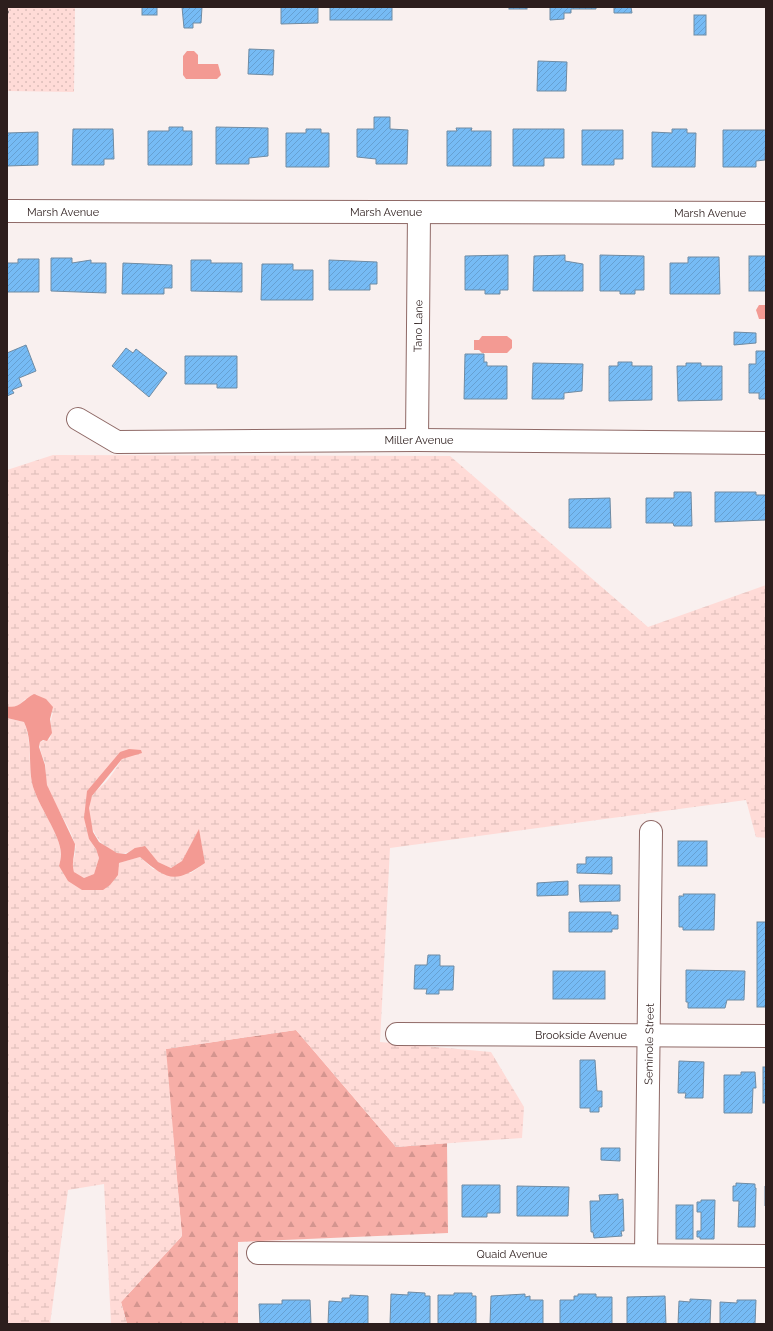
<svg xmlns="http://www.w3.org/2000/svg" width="773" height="1331" font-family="Raleway,sans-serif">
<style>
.forest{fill:url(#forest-firs)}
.wetland{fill:url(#wetland-marsh)}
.park{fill:url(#park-dots)}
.water{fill:#f39a93}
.building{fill:url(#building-hatch);stroke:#6f8ba3}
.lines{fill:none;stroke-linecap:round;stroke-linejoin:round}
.minor-casing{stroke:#8f6966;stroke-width:24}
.path{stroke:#908483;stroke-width:2.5;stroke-dasharray:2 2;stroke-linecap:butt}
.minor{stroke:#fff;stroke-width:22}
.labels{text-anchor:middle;stroke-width:3;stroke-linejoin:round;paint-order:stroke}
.street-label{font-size:11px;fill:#2d1e1d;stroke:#fff}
</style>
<defs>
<pattern id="forest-firs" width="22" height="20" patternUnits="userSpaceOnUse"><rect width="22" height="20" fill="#f7aea7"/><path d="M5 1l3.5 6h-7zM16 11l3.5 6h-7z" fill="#d4958f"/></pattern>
<pattern id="wetland-marsh" width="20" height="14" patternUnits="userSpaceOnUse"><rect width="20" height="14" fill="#ffdbd7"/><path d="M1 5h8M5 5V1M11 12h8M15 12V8" fill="none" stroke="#dbbcb8"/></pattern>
<pattern id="park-dots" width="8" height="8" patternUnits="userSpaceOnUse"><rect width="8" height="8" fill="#ffdbd7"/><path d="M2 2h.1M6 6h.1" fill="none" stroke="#dbbcb8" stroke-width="1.8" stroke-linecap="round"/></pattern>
<pattern id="building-hatch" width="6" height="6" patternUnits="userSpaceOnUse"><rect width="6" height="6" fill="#76bbf5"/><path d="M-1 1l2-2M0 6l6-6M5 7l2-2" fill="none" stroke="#66a0d2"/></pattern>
</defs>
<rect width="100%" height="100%" fill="#f9f0ef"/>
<!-- forest -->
<path class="forest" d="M 296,1030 L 396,1147 L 447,1143 L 448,1233 L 238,1242 L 238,1324 L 127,1324 L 121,1302 L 182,1236 L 165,1049 Z"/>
<!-- wetland -->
<path class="wetland" d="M 53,455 L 450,456 L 648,627 L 766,585 L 766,838 L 756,837 L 746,800 L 390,848 L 380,1042 L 491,1052 L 524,1107 L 522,1138 L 396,1147 L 296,1030 L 166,1049 L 182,1236 L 121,1302 L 127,1324 L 111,1324 L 104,1184 L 68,1190 L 50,1324 L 7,1324 L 7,718 L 24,722 C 32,741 28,762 32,783 C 37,805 61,835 61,854 C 61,858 60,862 59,866 L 82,890 L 103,890 L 119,863 L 140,857 L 153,869 L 191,873 L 205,863 L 199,830 L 182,861 L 171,868 L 158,862 L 144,846 C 135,848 127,855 118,853 C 97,849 81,814 93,795 C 96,790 102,786 106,782 C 112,775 117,767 122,759 L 120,752 L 87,791 L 89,839 L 96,849 L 99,858 L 94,874 L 84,878 C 62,870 79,858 75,844 C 69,823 53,805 47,785 C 45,778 47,770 45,763 C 43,756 39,750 40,742 L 50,739 C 53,730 49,721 53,713 L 25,699 C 19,705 16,710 7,706 L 7,470 Z"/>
<!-- park -->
<path class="park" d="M 7,7 L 75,7 L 74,92 L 7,91 Z"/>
<!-- water -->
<g class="water">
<path d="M 187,51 L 194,51 L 198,55 L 198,64 L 218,64 L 221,75 L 217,79 L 186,79 L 183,75 L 183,56 Z"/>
<path d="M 759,305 L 766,305 L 766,319 L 759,319 L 756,310 Z"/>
<path d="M 482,336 L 507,336 L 512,340 L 512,348 L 507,353 L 482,353 L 479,350 L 474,350 L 474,340 L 479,340 Z"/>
<path d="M 34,694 L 46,699 L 53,707 L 50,719 L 52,733 L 47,741 L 43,740 L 40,742 L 39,747 L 45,765 L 47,785 L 75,844 C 75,855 71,862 74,872 L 84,878 L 94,874 L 99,858 L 96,849 L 89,839 L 84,818 L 87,791 L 120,752 L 129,749 L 141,750 L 142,753 L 122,759 L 92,796 L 89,808 L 93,832 L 99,842 L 117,853 L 126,854 L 135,848 L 145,846 L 158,862 L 171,868 L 182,861 L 199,829 L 205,863 C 175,884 167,880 140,857 L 119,863 L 118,875 L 110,885 L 103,890 L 82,890 L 68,881 L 59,866 C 60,862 61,858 61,854 C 61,835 37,805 32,783 C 28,762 33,741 24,722 L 7,718 L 7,706 C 18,710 24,699 34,694 Z"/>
</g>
<!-- building -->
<g class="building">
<rect x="142" y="7" width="15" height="8"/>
<path d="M 182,7 L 202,7 L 201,23 L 193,23 L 193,28 L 184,28 Z"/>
<path d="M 281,7 L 318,7 L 318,23 L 281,24 Z"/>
<rect x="330" y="7" width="62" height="13"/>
<rect x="509" y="7" width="18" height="2"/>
<path d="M 550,7 L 596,7 L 596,9 L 571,9 L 571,13 L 564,13 L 564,19 L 550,20 Z"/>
<path d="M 614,7 L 631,7 L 632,13 L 614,13 Z"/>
<rect x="694" y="15" width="12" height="20"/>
<path d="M 249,49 L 274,50 L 273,75 L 248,74 Z"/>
<path d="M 538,61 L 567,62 L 566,91 L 537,91 Z"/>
<path d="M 374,117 L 390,117 L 390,129 L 408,130 L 407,164 L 376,164 L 376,159 L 357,157 L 357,129 L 374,129 Z"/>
<path d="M 169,127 L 183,127 L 183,131 L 192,131 L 192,165 L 148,165 L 148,131 L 169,131 Z"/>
<path d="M 216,127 L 268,128 L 268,156 L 249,158 L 249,164 L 216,164 Z"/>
<path d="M 456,128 L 472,128 L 471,131 L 491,131 L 491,166 L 447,166 L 447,131 L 457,131 Z"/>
<path d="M 73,129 L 113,129 L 114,159 L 104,159 L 104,165 L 72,165 Z"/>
<path d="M 306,129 L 321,129 L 321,133 L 329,133 L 329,167 L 286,167 L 286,133 L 306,133 Z"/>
<path d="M 513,129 L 564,129 L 564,158 L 544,158 L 544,166 L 513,166 Z"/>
<path d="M 672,129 L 687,129 L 687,133 L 696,133 L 695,167 L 652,167 L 652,132 L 672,133 Z"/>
<path d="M 582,130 L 623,130 L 623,159 L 614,159 L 614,165 L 582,165 Z"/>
<path d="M 723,130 L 766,130 L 765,160 L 756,161 L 756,167 L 723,167 Z"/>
<path d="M 38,132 L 38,165 L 7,166 L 7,133 Z"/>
<path d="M 508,255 L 508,290 L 500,290 L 500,294 L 485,294 L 485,290 L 465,290 L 465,256 Z"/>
<path d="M 565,255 L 565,261 L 583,264 L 583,291 L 533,291 L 534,256 Z"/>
<path d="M 600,255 L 644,256 L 644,290 L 635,290 L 635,294 L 620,294 L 620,291 L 600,291 Z"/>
<rect x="749" y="256" width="17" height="35"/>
<path d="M 688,257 L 719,257 L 720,294 L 670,294 L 670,263 L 688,263 Z"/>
<path d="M 51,258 L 72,258 L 72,263 L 91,260 L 91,263 L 106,263 L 106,293 L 51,291 Z"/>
<path d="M 18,259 L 39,259 L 39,292 L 7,292 L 7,263 L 18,263 Z"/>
<path d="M 191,260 L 211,260 L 211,263 L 242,263 L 242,292 L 191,291 Z"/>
<path d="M 329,260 L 377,262 L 377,284 L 370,284 L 370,290 L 329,290 Z"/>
<path d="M 123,263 L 172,265 L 172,288 L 164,288 L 164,294 L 122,294 Z"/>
<path d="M 262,264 L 293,264 L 293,270 L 313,270 L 313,300 L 261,300 Z"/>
<path d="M 734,332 L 756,333 L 756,343 L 734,345 Z"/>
<path d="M 26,345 L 36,371 L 19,378 L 22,386 L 12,390 L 14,393 L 7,396 L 7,353 Z"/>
<path d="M 126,348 L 133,353 L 136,349 L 167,373 L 149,397 L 112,366 Z"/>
<path d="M 756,351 L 766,351 L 766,399 L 759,399 L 759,393 L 749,393 L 749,364 L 756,364 Z"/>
<path d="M 465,354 L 484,354 L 484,362 L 487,362 L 487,366 L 507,366 L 507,399 L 464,399 Z"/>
<path d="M 185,356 L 237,356 L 237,388 L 217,388 L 217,384 L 185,384 Z"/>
<path d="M 618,362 L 632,362 L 632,366 L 652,366 L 652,400 L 609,401 L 609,366 L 618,366 Z"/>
<path d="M 533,363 L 583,364 L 582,391 L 564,393 L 564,399 L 532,399 Z"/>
<path d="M 686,363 L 701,363 L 701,366 L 722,366 L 722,400 L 678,401 L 677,366 L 686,366 Z"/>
<path d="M 674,492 L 691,492 L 692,526 L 674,526 L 673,523 L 646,523 L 646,498 L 674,498 Z"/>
<path d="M 715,492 L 756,492 L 756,495 L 766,495 L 766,520 L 715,522 Z"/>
<path d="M 610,498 L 611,528 L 569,528 L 569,499 Z"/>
<rect x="678" y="841" width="29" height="25"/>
<path d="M 586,857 L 612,857 L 612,874 L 577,873 L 577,864 L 586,864 Z"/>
<path d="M 568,881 L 568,895 L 537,896 L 537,883 Z"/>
<path d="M 579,885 L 620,885 L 620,901 L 580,902 Z"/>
<path d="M 683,894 L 715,894 L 714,930 L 683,930 L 683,927 L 679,927 L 679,896 L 684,896 Z"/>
<path d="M 569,912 L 611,912 L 611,915 L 618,915 L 618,929 L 612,929 L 612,932 L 569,932 Z"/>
<rect x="757" y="922" width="9" height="85"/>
<path d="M 428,955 L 440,955 L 440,966 L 454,966 L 453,990 L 439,990 L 439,994 L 426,994 L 427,989 L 414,989 L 415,965 L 427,965 Z"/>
<path d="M 686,970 L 745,971 L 744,1000 L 727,1000 L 725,1008 L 688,1008 L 688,1002 L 686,1002 Z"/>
<rect x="553" y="971" width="52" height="28"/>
<path d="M 580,1060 L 595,1060 L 597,1091 L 602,1091 L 602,1107 L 599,1107 L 599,1112 L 590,1112 L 590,1108 L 580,1108 Z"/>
<path d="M 679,1061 L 704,1062 L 703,1098 L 685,1098 L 686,1093 L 678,1093 Z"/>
<rect x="763" y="1067" width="3" height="36"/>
<path d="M 741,1072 L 755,1072 L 756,1088 L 753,1088 L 752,1113 L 724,1113 L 724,1075 L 741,1075 Z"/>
<path d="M 601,1148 L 620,1148 L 620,1161 L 601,1160 Z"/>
<path d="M 736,1183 L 755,1184 L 755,1188 L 756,1188 L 755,1227 L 738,1227 L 739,1201 L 733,1201 L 733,1186 L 736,1186 Z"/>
<path d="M 462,1185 L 500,1185 L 500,1213 L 487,1213 L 487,1217 L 462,1217 Z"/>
<path d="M 517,1186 L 569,1187 L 568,1216 L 517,1216 Z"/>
<path d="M 765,1186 L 766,1186 L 766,1207 L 765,1206 Z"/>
<path d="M 618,1194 L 618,1200 L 623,1199 L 624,1231 L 621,1231 L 622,1236 L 594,1238 L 593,1232 L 591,1232 L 590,1201 L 600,1201 L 599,1195 Z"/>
<path d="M 701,1200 L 715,1200 L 714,1239 L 700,1239 L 700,1237 L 697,1237 L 697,1231 L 701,1231 L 701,1212 L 697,1212 L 697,1202 L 701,1202 Z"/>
<rect x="676" y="1205" width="17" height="34"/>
<path d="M 408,1292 L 425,1293 L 425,1296 L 430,1296 L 430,1324 L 390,1324 L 391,1294 L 408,1295 Z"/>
<path d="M 454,1293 L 472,1293 L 472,1296 L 476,1296 L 476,1324 L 438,1324 L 438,1295 L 454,1295 Z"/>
<path d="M 525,1294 L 525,1297 L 530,1296 L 530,1300 L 543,1300 L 543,1324 L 490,1324 L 491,1296 Z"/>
<path d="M 578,1294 L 596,1294 L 596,1297 L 612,1297 L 612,1324 L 560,1324 L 560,1300 L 574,1300 L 574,1296 L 578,1296 Z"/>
<path d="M 350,1295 L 368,1296 L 368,1324 L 328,1324 L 329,1301 L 342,1302 L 342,1298 L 350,1298 Z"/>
<path d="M 665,1296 L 666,1324 L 627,1324 L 627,1297 Z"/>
<path d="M 690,1299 L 711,1300 L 710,1324 L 678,1324 L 679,1301 L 690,1302 Z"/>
<path d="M 282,1300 L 310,1300 L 311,1324 L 260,1324 L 259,1304 L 282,1304 Z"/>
<path d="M 737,1300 L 756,1300 L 755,1324 L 720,1324 L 720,1302 L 737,1303 Z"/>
</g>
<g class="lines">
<!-- minor casing -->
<g class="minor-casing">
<g id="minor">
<path d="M 7,211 L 766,213"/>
<path d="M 78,419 L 117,442 L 417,440 L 766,443"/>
<path d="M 417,440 L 419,213"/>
<path d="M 397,1034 L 766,1036"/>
<path d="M 258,1253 L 766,1256"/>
<path d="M 646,1255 L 651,832"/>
</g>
</g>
<!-- path -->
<path class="path" d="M 7,12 L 11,12"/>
<!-- minor -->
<use href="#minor" class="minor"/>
</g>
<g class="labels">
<!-- street labels -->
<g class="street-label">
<text x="63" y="216">Marsh Avenue</text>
<text x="386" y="216">Marsh Avenue</text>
<text x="710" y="217">Marsh Avenue</text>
<text transform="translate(418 326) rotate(-89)" y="4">Tano Lane</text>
<text x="419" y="444">Miller Avenue</text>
<text x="581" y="1039">Brookside Avenue</text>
<text transform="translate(649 1044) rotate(-89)" y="4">Seminole Street</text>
<text x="512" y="1258">Quaid Avenue</text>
</g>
</g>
<!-- border -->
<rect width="773" height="1331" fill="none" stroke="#2d1e1d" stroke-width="16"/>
</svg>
